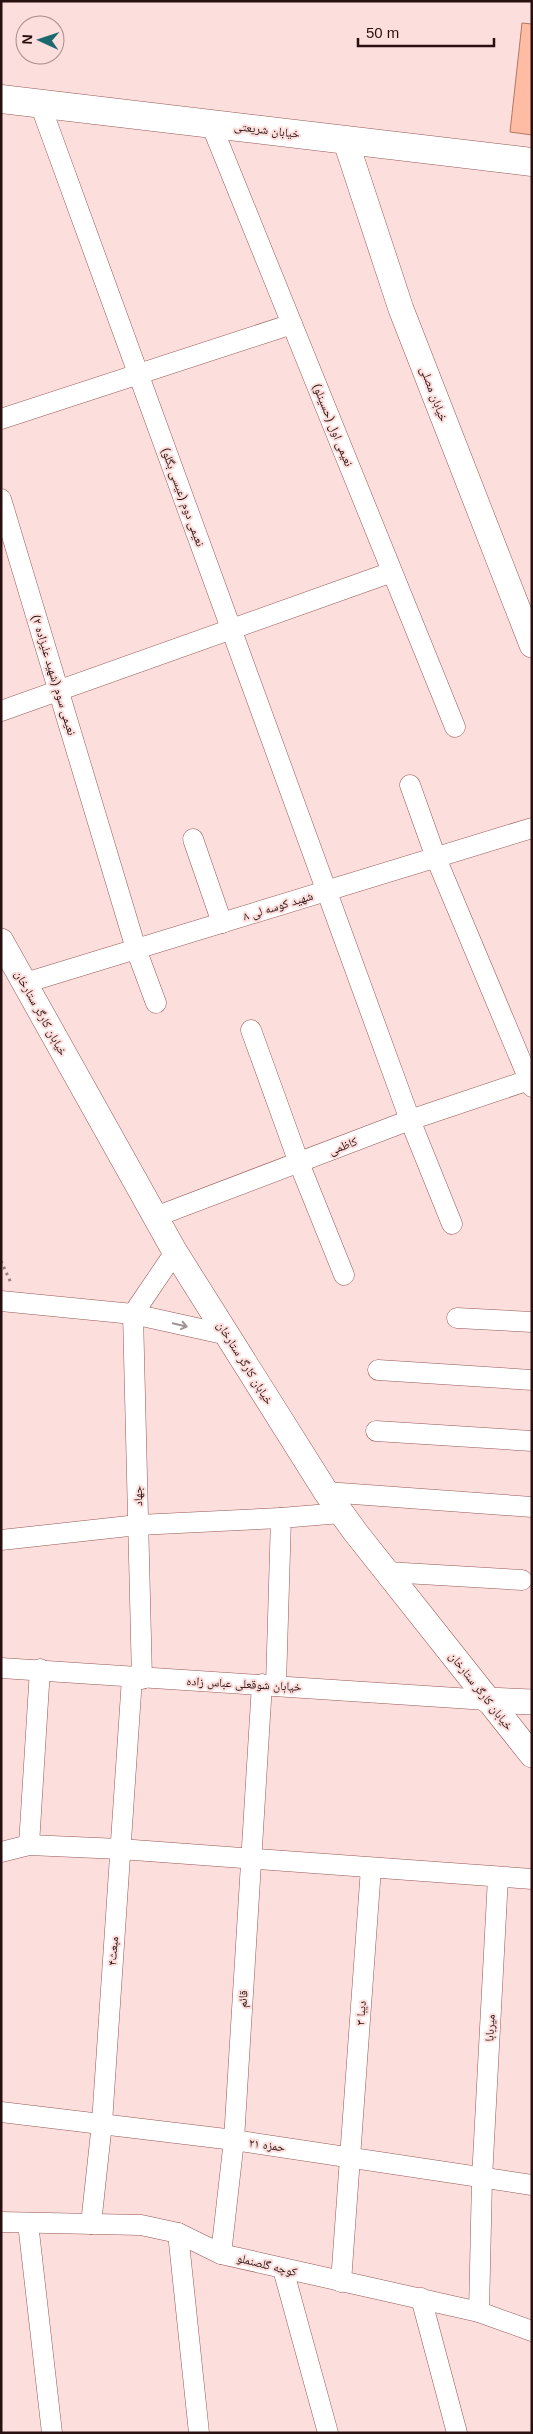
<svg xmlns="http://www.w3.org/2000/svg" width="533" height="2434" font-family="Arial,'Noto Naskh Arabic',sans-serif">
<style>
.building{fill:#fdbca3;stroke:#b47861}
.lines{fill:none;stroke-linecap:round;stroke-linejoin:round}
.minor-casing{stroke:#965856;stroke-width:21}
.tertiary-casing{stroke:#965856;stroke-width:26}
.secondary-casing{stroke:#965856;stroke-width:29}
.path{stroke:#9c807f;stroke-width:3;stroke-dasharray:2.5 4;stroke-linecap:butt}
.minor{stroke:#fff;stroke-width:20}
.tertiary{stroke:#fff;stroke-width:25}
.secondary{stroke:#fff;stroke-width:28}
.oneway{stroke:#9f9393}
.labels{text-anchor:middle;stroke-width:4;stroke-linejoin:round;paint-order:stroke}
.street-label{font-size:12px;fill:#291010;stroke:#fcdedc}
</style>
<rect width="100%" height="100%" fill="#fcdedc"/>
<!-- building -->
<path class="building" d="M 522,23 L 532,24 L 532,135 L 510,132 Z"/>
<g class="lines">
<!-- minor casing -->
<g class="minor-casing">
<g id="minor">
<path d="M 40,104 L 410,1120 L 452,1224"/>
<path d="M 211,124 L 455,727"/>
<path d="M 1,419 L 292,324"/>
<path d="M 1,499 L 136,949 L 156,1003"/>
<path d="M 1,711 L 392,572"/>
<path d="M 410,785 L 436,858 L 532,1087"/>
<path d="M 193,839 L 222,923"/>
<path d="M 25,983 L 532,828"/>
<path d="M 251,1030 L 299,1163 L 344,1275"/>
<path d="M 155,1217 L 410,1120 L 532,1079"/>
<path d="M 1,1301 L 133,1314 L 228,1335"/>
<path d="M 133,1314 L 142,1679"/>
<path d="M 133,1314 L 175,1252"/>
<path d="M 457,1318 L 532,1322"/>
<path d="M 378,1370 L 532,1380"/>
<path d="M 376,1431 L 532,1441"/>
<path d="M 326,1492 L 532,1507"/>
<path d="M 1,1540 L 138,1525 L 281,1518"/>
<path d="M 387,1572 L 522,1580"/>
<path d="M 1,1668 L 487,1700"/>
<path d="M 276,1685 L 281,1518 L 341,1513"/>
<path d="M 29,1845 L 40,1669"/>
<path d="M 1,1852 L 29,1845 L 120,1849 L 532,1879"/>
<path d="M 1,2112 L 234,2140 L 532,2185"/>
<path d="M 1,2222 L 141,2225 L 178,2233 L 221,2254 L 479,2312 L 532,2331"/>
<path d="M 28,2223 L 52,2433"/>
<path d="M 91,2224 L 102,2123 L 132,1678"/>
<path d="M 178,2233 L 199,2433"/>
<path d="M 221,2254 L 234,2140 L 262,1684"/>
<path d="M 283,2269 L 328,2433"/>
<path d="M 341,2282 L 371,1868"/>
<path d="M 421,2298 L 457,2433"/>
<path d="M 479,2312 L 482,2179 L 498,1877"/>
</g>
</g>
<!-- tertiary casing -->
<g class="tertiary-casing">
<g id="tertiary">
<path d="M 345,139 L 401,309 L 532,645"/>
<path d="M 1,941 L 175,1252 L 326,1492 L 356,1533 L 532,1755"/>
<path d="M 487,1700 L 532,1702"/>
</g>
</g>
<!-- secondary casing -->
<g class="secondary-casing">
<path id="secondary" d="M 1,99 L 532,162"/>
</g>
<!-- path -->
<path class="path" d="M 1,1261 L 11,1283"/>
<!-- minor -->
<use href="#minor" class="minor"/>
<!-- tertiary -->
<use href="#tertiary" class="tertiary"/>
<!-- secondary -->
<use href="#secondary" class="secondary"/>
</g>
<!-- one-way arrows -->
<defs><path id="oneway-shaft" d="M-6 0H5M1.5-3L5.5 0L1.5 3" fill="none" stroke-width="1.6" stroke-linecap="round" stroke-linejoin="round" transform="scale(1.25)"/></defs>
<use class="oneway" href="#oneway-shaft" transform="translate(180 1325) rotate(13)"/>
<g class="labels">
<!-- street labels -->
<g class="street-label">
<text transform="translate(267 130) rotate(7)" y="4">خیابان شریعتی</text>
<text transform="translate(434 394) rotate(69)" y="4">خیابان مصلی</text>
<text transform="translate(333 425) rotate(68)" y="4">نعیمی اول (حسینلو)</text>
<text transform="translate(183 497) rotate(70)" y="4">نعیمی دوم (عیسی بگلو)</text>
<text transform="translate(54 675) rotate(73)" y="4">نعیمی سوم (شهید علیزاده ۲)</text>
<text transform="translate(278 906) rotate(-17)" y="4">شهید کوسه لی ۸</text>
<text transform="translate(41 1013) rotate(61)" y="4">خیابان کارگر ستارخان</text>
<text transform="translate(343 1146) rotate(-21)" y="4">کاظمی</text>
<text transform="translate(245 1363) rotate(58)" y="4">خیابان کارگر ستارخان</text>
<text transform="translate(138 1496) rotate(-92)" y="4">جهاد</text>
<text transform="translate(244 1684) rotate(3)" y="4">خیابان شوقعلی عباس زاده</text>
<text transform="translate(481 1691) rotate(52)" y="4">خیابان کارگر ستارخان</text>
<text transform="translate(113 1951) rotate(-86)" y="4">مبعث۴</text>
<text transform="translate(243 1999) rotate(-87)" y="4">قائم</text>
<text transform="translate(361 2013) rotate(-86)" y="4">دیبا ۳</text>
<text transform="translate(490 2028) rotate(-87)" y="4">میربابا</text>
<text transform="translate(267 2145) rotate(8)" y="4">حمزه ۲۱</text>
<text transform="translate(267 2265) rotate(14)" y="4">کوچه گلصنملو</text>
</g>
</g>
<!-- border -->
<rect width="533" height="2434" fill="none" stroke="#291010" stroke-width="5"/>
<!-- north arrow -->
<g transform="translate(40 40) rotate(273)"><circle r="24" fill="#fcdedc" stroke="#a88c8a"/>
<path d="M0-4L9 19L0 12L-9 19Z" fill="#1b686e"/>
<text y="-8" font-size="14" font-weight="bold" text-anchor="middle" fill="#291010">N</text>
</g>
<!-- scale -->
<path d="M358 38v8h136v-8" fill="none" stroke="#291010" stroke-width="2.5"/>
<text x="366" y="38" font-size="15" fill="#291010" stroke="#fcdedc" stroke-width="4" paint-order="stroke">50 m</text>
</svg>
